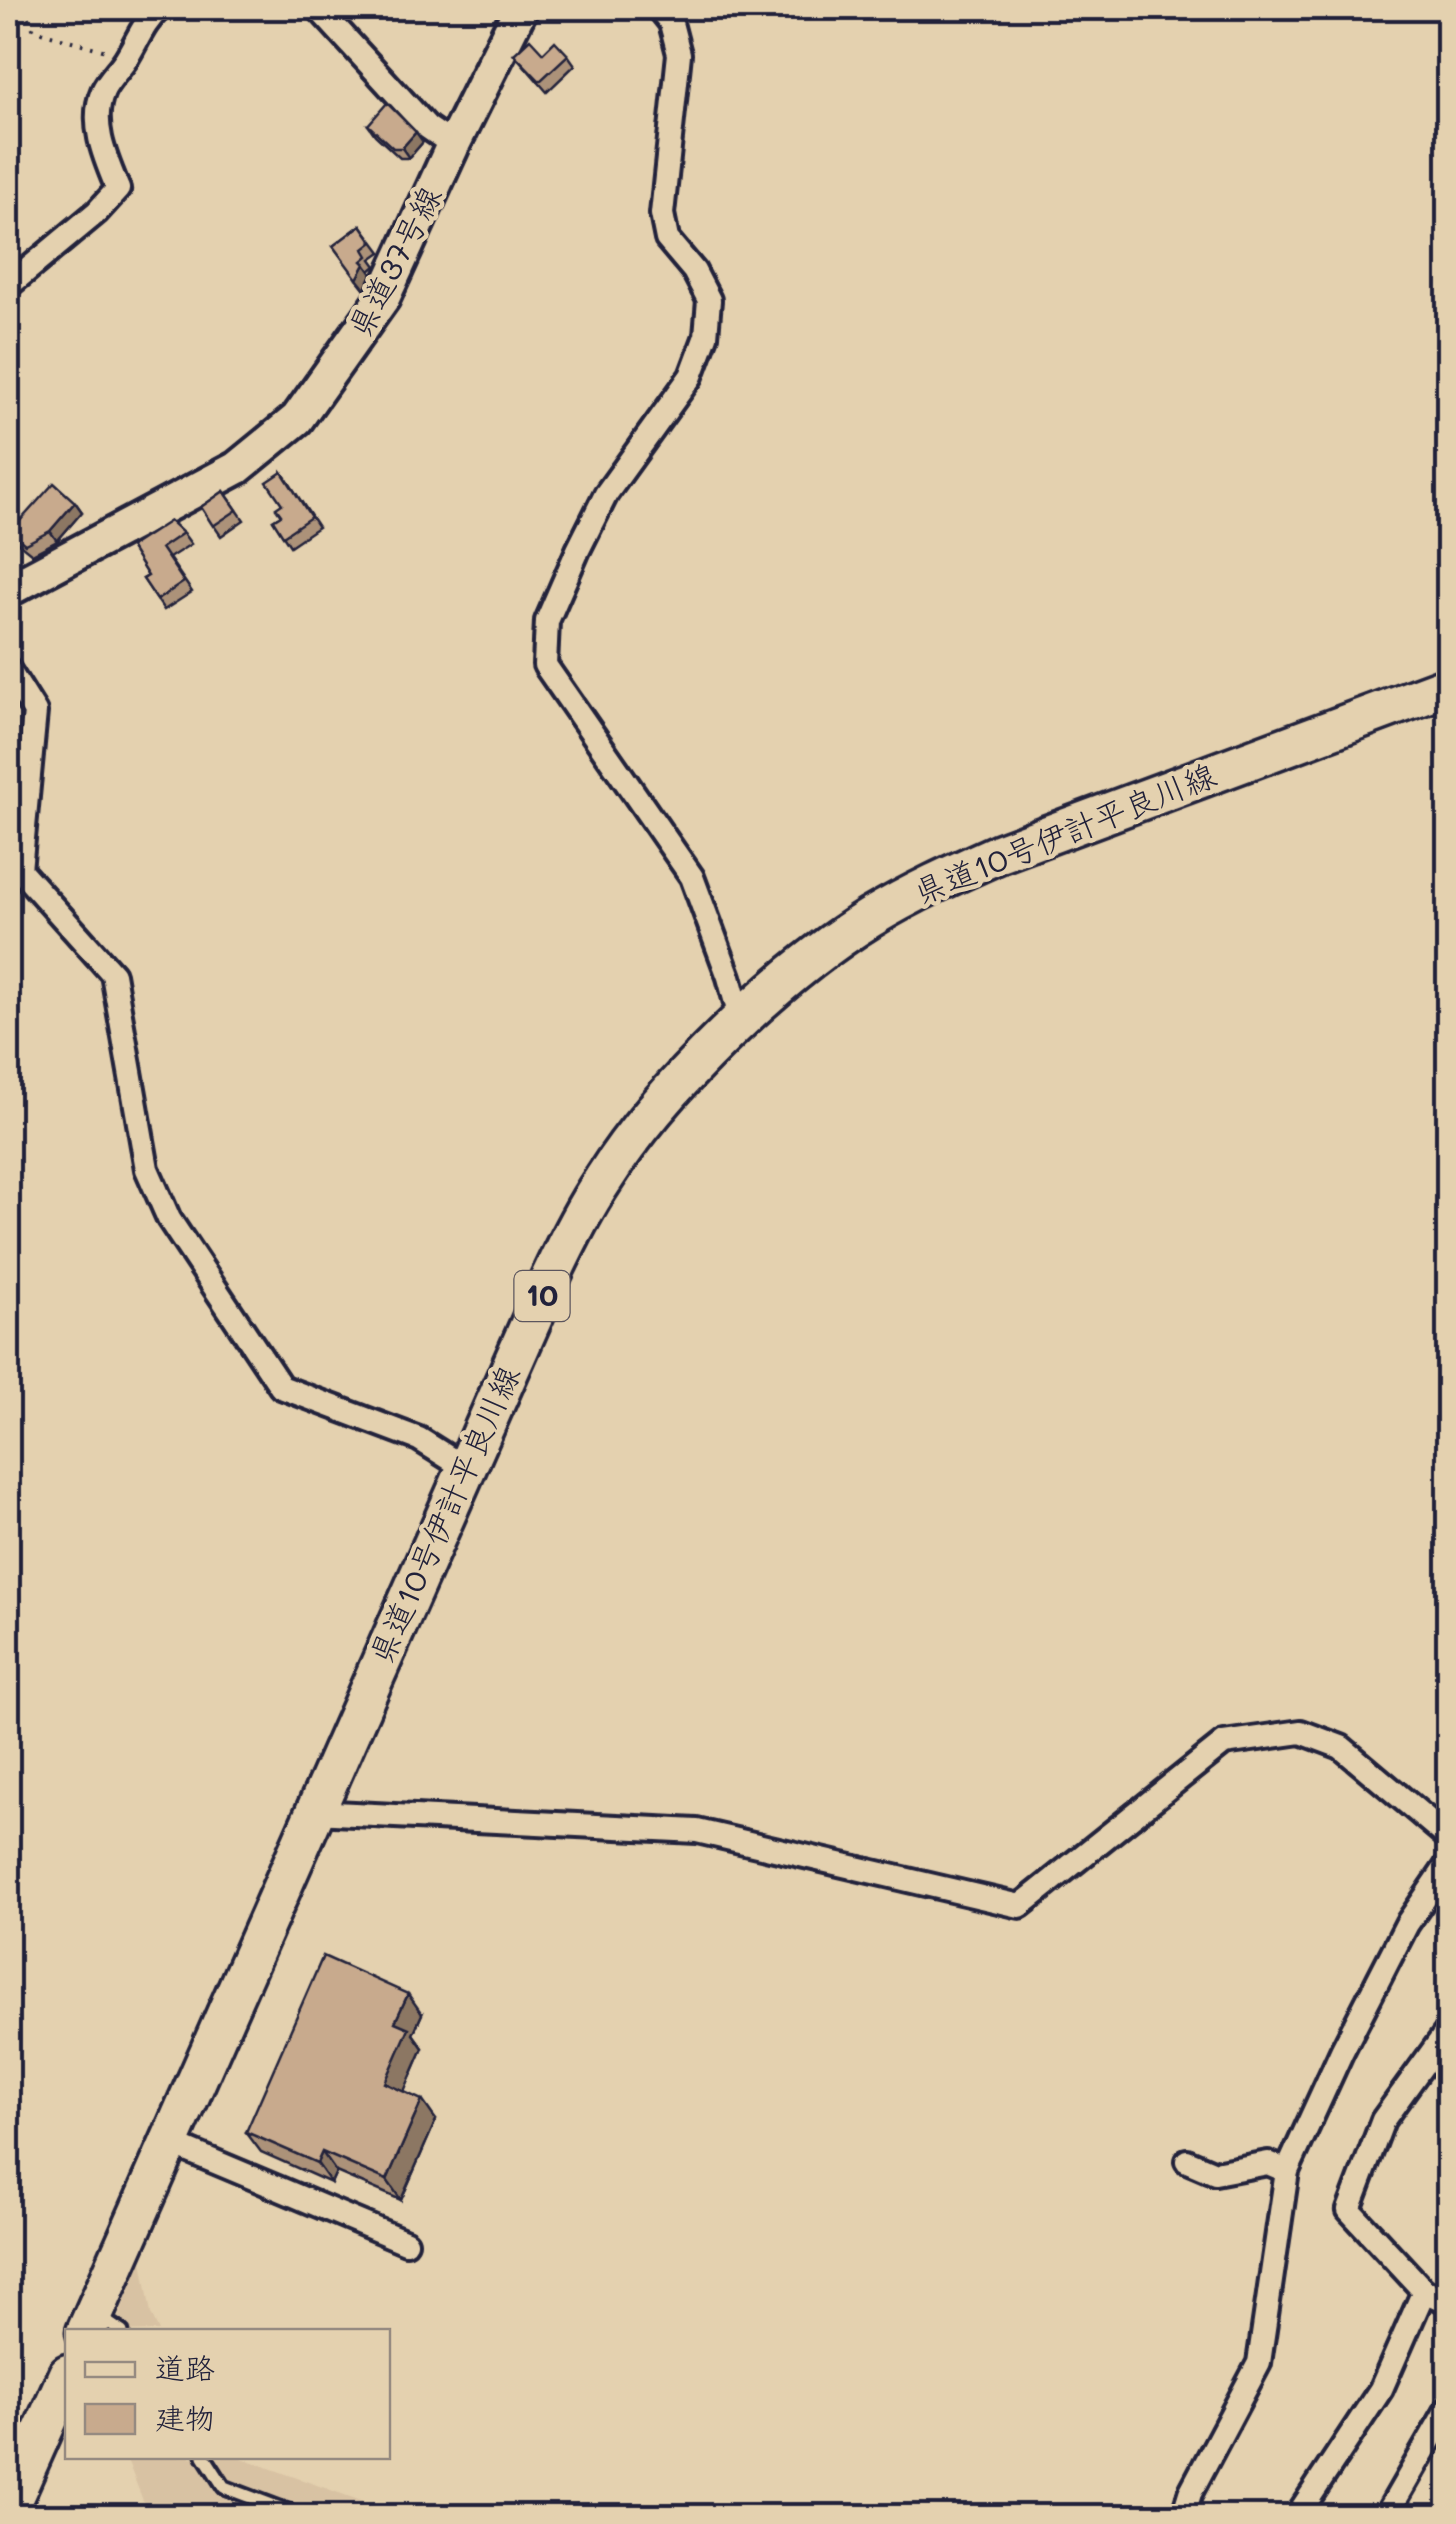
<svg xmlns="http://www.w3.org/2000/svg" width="1456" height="2524" font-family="Mali,'Klee One',sans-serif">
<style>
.built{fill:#d8c2a3}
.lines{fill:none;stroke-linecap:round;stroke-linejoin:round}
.lane-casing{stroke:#22223b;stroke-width:19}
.street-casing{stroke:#22223b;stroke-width:30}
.secondary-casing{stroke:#22223b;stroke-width:40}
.primary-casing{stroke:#22223b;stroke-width:45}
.path{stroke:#22223b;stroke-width:4;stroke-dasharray:2.5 8;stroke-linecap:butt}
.lane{stroke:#e4d1af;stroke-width:11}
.street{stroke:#e4d1af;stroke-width:22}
.secondary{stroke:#e4d1af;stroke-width:32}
.primary{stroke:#e4d1af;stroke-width:38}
.wall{fill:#ac9279;stroke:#22223b;stroke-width:2.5}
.shaded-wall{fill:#8c7763;stroke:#22223b;stroke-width:2.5}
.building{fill:#c8aa8d;stroke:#22223b;stroke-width:2.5}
.labels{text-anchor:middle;stroke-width:9;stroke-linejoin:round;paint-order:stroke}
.shield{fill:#e4d1af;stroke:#5c565e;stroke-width:2.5}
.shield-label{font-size:30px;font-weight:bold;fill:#22223b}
.street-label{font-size:32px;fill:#22223b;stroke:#e4d1af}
</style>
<rect width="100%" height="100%" fill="#e4d1af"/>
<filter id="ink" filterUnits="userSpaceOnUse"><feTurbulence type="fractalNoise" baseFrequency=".01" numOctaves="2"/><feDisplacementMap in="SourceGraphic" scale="20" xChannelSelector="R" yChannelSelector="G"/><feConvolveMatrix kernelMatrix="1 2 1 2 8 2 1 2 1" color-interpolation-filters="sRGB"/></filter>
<g filter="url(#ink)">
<!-- built -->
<g class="built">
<path d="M 142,2260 L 151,2314 L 159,2331 L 112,2332 Z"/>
<path d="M 126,2457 L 239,2457 L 364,2502 L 376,2516 L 149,2516 Z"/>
</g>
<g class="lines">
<!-- lane casing -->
<g class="lane-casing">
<g id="lane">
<path d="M 101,2318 L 122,2332"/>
<path d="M 204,2456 L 224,2487 L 301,2516"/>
</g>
</g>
<!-- street casing -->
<g class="street-casing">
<g id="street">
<path d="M 318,8 L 427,127 L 453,145"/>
<path d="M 659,8 L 671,23 L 679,54 L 662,214 L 667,239 L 694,271 L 709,300 L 706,336 L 691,376 L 606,494 L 578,550 L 547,621 L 545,665 L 692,877 L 729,977 L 741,1021"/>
<path d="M 8,286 L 97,212 L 118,189 C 106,160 89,123 103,91 C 108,80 119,70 126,59 C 138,40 143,23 160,8"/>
<path d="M 8,669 L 35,712 L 20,870 L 113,974 L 147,1169 L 169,1219 L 281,1387 L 419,1439 L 465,1468"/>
<path d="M 314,1812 L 697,1831 L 1020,1906 L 1224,1743 L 1301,1732 L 1341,1747 L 1448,1837"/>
<path d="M 1448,2030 L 1383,2120 L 1349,2210 L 1424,2291 L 1448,2302"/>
<path d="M 168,2142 L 406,2242"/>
<path d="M 1187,2161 L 1215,2173 L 1268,2163 L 1287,2171"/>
<path d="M 1183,2516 L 1190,2493 L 1259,2363 L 1287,2171 L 1342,2051 L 1407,1924 L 1448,1864"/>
<path d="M 1297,2516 L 1381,2389 L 1424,2291"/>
<path d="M 1386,2516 L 1448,2408"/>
</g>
</g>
<!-- secondary casing -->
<g class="secondary-casing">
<path id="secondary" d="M 8,590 L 237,468 L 297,419 L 383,298 L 453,145 L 521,8"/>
</g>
<!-- primary casing -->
<g class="primary-casing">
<g id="primary">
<path d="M 86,2332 L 552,1274 C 567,1242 583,1210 603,1180 C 661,1088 778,975 870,918 C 911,893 955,873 1000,853 L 1448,686"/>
<path d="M 8,2509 L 68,2374"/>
</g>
</g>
<!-- path -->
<path class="path" d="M 23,8 L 34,30 L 106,51"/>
<!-- lane -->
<use href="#lane" class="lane"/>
<!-- street -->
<use href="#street" class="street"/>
<!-- secondary -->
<use href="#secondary" class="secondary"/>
<!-- primary -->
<use href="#primary" class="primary"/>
</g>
<!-- wall -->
<g class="wall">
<path d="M 543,53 L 568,55 L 575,65 L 547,92 L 514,54 Z"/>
<path d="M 368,125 L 416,132 L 423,142 L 409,158 L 400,158 L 375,135 Z"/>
<path d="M 361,225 L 381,252 L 371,259 L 376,266 L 370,271 L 372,274 L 365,289 L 333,246 Z"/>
<path d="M 282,472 L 318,527 L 290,546 L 273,520 L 281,515 Z"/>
<path d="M 224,491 L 244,520 L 221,536 L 201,507 Z"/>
<path d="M 75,502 L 82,512 L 57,541 L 32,554 L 17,542 L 10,532 Z"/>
<path d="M 183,533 L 191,544 L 169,558 L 192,592 L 164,610 L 143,579 L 148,576 L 130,547 Z"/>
<path d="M 422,2014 L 413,2034 L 423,2048 L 404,2092 L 436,2120 L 401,2200 L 336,2172 L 331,2183 L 261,2152 L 246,2132 Z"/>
</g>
<!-- shaded-wall -->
<g class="shaded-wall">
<path d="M 416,132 L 423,142 L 409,158 L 402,148 Z"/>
<path d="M 365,264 L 372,274 L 365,289 L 357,279 Z"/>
<path d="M 75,502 L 82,512 L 57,541 L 50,531 Z"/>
<path d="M 408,1994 L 422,2014 L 413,2034 L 423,2048 L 399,2103 L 385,2083 L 395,2022 Z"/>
<path d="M 422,2100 L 436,2120 L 401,2200 L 387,2180 Z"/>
<path d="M 322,2152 L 336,2172 L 331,2183 L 317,2163 Z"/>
</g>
<!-- building -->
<g class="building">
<path d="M 530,39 L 543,53 L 555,41 L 568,55 L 540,81 L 514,54 Z"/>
<path d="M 387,103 L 416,132 L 402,148 L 393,148 L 368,125 Z"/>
<path d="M 361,225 L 373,242 L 364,249 L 368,256 L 362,261 L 365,264 L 357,279 L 333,246 Z"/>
<path d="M 282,472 L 311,517 L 283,536 L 273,520 L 281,515 L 276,508 L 282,504 L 267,482 Z"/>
<path d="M 54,483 L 75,502 L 50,531 L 25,544 L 10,532 Z"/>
<path d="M 224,491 L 237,510 L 213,526 L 201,507 Z"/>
<path d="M 170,521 L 183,533 L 161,548 L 184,582 L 157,600 L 143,579 L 148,576 L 130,547 Z"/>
<path d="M 323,1956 L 408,1994 L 395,2022 L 409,2028 L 385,2083 L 422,2100 L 387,2180 L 322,2152 L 317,2163 L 246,2132 Z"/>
</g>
</g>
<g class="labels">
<!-- shield labels -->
<rect class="shield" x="514.5" y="1271" width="55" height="50" rx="8"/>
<g class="shield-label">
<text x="542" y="1306">10</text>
</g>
<!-- street labels -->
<g class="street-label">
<text transform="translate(395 262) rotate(-63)" y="11">県道37号線</text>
<text transform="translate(1065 834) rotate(-22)" y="11">県道10号伊計平良川線</text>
<text transform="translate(445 1515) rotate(-66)" y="11">県道10号伊計平良川線</text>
</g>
</g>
<!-- margin -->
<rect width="1456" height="2524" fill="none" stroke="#e4d1af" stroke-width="40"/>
<rect x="20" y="20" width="1416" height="2484" fill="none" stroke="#22223b" stroke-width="4" filter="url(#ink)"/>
<!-- legend -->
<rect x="65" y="2329" width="325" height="130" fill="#e4d1af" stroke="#968b81" stroke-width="2.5"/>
<rect x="85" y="2362" width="50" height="15" fill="#e4d1af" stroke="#968b81" stroke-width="2.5"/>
<text x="155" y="2379" font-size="30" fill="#22223b">道路</text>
<rect x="85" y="2404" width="50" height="30" fill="#c8aa8d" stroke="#968b81" stroke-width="2.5"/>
<text x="155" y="2429" font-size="30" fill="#22223b">建物</text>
</svg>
